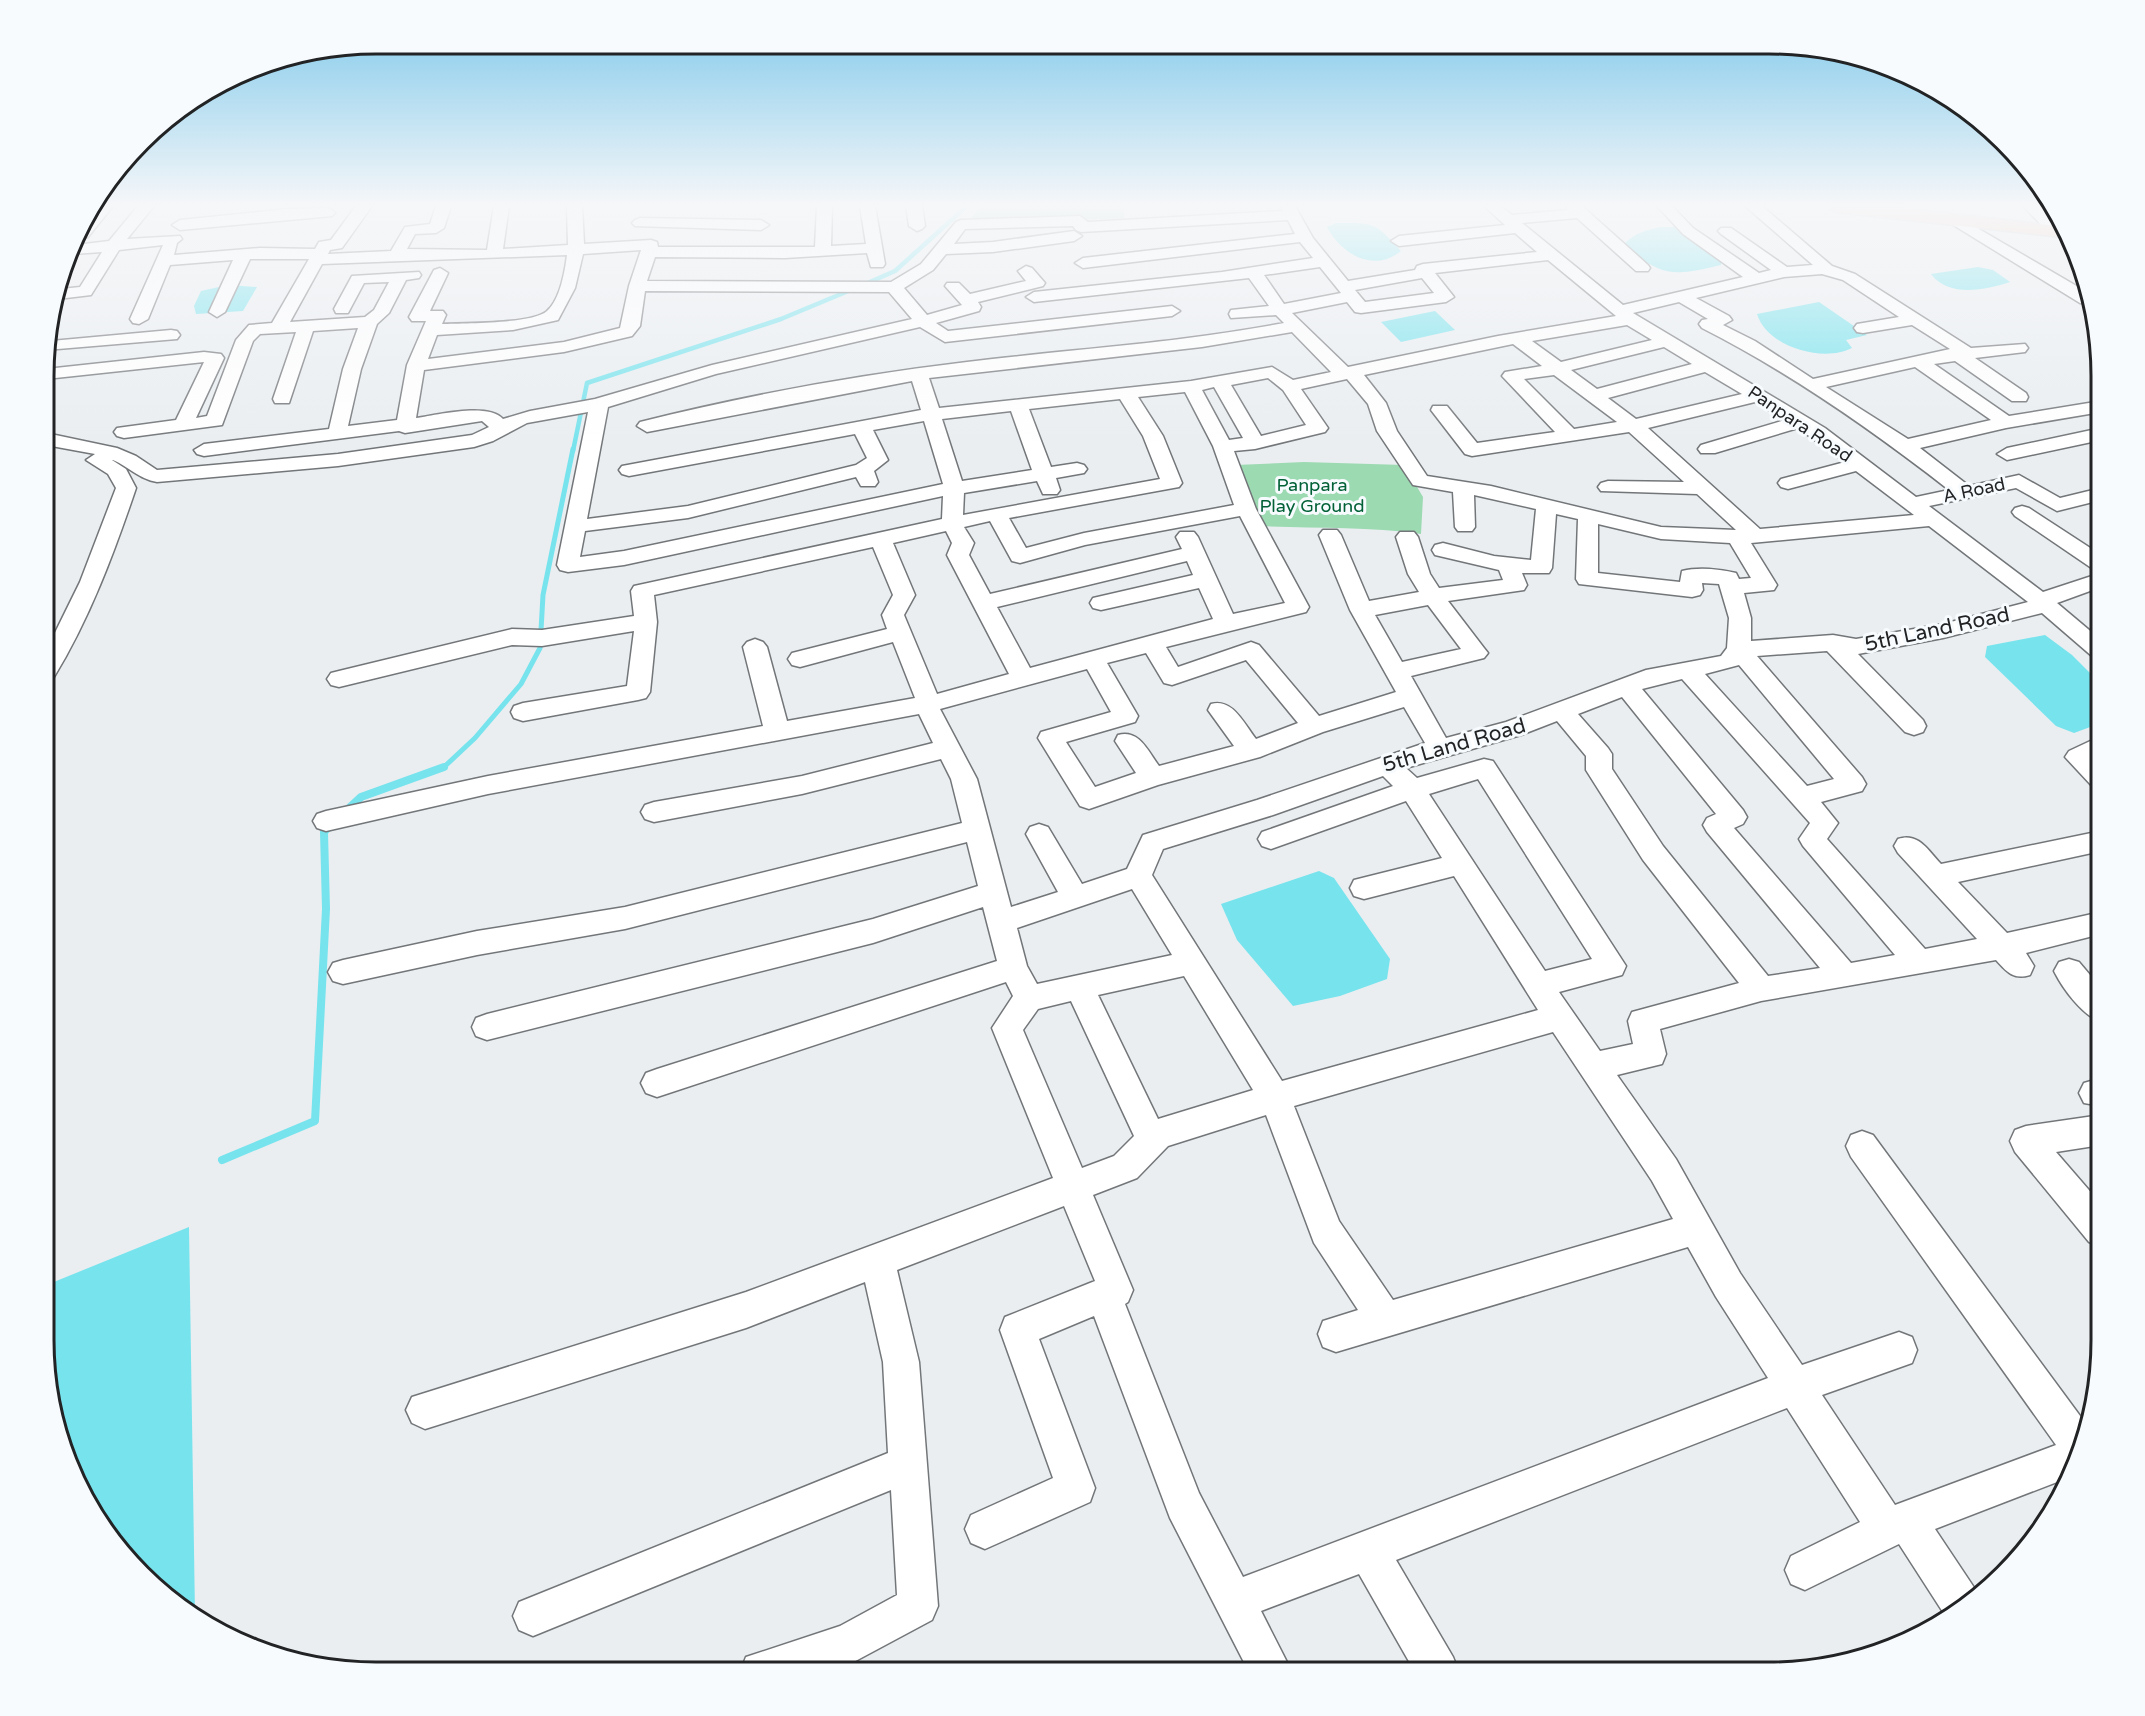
<svg xmlns="http://www.w3.org/2000/svg" width="2145" height="1716" font-family="'Varela Round',sans-serif">
<style>
.green{fill:#9cdab2}
.water{fill:#77e3ed}
.lines{fill:none;stroke-linecap:round;stroke-linejoin:round}
.stream-far2{stroke:#77e3ed;stroke-width:4.5}
.stream-far1{stroke:#77e3ed;stroke-width:5}
.stream{stroke:#77e3ed;stroke-width:8}
.minor-casing{stroke:#737679;stroke-width:3}
.major-casing{stroke:#cacaca;stroke-width:3}
.minor{fill:#fff;fill-rule:evenodd}
.major{fill:#f7cab8;fill-rule:evenodd}
.labels{text-anchor:middle;stroke-width:6;stroke-linejoin:round;paint-order:stroke}
.far-street-label{font-size:18px;fill:#222324;stroke:#f7fbfe}
.far-park-label{font-size:18px;fill:#016036;stroke:#f7fbfe}
.street-label{font-size:21px;fill:#222324;stroke:#f7fbfe}
.rim{fill:none;stroke:#222324;stroke-width:3}
</style>
<rect width="100%" height="100%" fill="#eaeef1"/>
<!-- green -->
<g class="green">
<path d="M 981,206 L 1124,206 L 1124,218 L 966,224 Z"/>
<path d="M 1304,462 L 1404,465 L 1423,497 L 1421,534 C 1367,526 1313,529 1259,526 L 1236,465 Z"/>
</g>
<!-- water -->
<g class="water">
<path d="M 1336,223 C 1376,223 1374,222 1401,251 C 1374,273 1342,255 1327,227 Z"/>
<path d="M 1661,227 L 1677,227 L 1721,258 L 1721,265 C 1674,276 1661,278 1624,244 C 1635,233 1646,230 1661,227 Z"/>
<path d="M 1978,267 L 1993,270 L 2010,282 C 1985,290 1949,298 1931,274 Z"/>
<path d="M 228,285 L 257,287 L 243,311 L 196,314 L 194,306 L 201,291 Z"/>
<path d="M 1819,302 L 1867,335 L 1846,340 L 1852,348 C 1823,363 1767,347 1757,314 Z"/>
<path d="M 1435,311 L 1455,330 L 1401,342 L 1381,322 Z"/>
<path d="M 2045,635 L 2072,655 L 2101,684 L 2101,723 L 2074,733 L 2056,726 L 1985,657 L 1987,646 Z"/>
<path d="M 1319,871 L 1334,878 L 1390,959 L 1387,979 L 1340,996 L 1293,1006 L 1237,940 L 1221,904 Z"/>
<path d="M 189,1227 L 195,1614 L 156,1590 L 78,1488 L 44,1362 L 44,1286 Z"/>
</g>
<g class="lines">
<!-- stream-far2 -->
<g class="stream-far2">
<path d="M 863,285 L 895,271 L 967,206"/>
<path d="M 573,451 L 587,383 L 781,319 L 853,289"/>
</g>
<!-- stream-far1 -->
<path class="stream-far1" d="M 443,768 L 475,738 L 521,684 L 540,648 L 543,595 L 573,449"/>
<!-- stream -->
<g class="stream">
<path d="M 347,810 L 361,797 L 444,767"/>
<path d="M 222,1160 L 315,1121 L 326,909 L 324,832 L 330,826"/>
</g>
<!-- minor casing -->
<g class="minor-casing">
<g id="minor">
<path d="M 97,206 L 113,206 L 88,237 L 78,238 L 83,224 Z"/>
<path d="M 138,206 L 154,206 L 127,239 L 180,236 L 182,239 L 177,243 L 174,255 L 260,248 L 315,249 L 319,242 L 331,240 L 356,206 L 372,206 L 342,248 L 330,250 L 328,254 L 391,251 L 405,227 L 430,224 L 436,206 L 451,206 L 444,228 L 436,233 L 415,234 L 407,249 L 487,250 L 494,206 L 509,206 L 503,249 L 568,245 L 567,206 L 582,206 L 584,244 L 651,240 L 657,242 L 658,247 L 815,247 L 817,206 L 832,206 L 831,246 L 866,244 L 860,206 L 875,206 L 885,264 L 883,267 L 871,267 L 867,253 L 785,258 L 655,257 L 647,281 L 891,282 L 921,264 L 956,222 L 961,220 L 1080,216 L 1088,222 L 1283,211 L 1281,206 L 1295,206 L 1313,238 L 1348,281 L 1415,270 L 1417,266 L 1423,264 L 1537,252 L 1515,233 L 1399,246 L 1391,241 L 1399,236 L 1505,225 L 1484,206 L 1500,206 L 1512,215 L 1568,210 L 1566,206 L 1582,206 L 1648,265 L 1650,268 L 1648,271 L 1636,271 L 1577,218 L 1522,223 L 1623,305 L 1743,277 L 1683,234 L 1657,206 L 1672,206 L 1693,228 L 1759,273 L 1771,270 L 1721,234 L 1718,231 L 1721,228 L 1731,228 L 1787,267 L 1813,265 L 1745,206 L 1762,206 L 1832,266 L 1855,274 L 1971,348 L 2025,344 L 2028,348 L 2025,352 L 1975,358 L 2026,393 L 2028,397 L 2026,401 L 2012,401 L 1955,361 L 1934,364 L 2009,416 L 2101,401 L 2101,412 L 2006,428 L 1920,448 L 1969,486 L 2019,475 L 2060,498 L 2101,488 L 2101,500 L 2057,511 L 2016,488 L 1929,506 L 2043,592 L 2101,573 L 2101,587 L 2057,603 L 2101,640 L 2101,660 L 2093,657 L 2042,613 L 1943,638 L 1858,654 L 1923,720 L 1926,726 L 1923,732 L 1914,735 L 1905,732 L 1827,651 L 1757,656 L 1862,777 L 1866,784 L 1862,791 L 1821,802 L 1838,823 L 1827,839 L 1925,949 L 1977,939 L 1898,853 L 1894,846 L 1898,839 C 1918,832 1928,850 1941,864 L 2101,831 L 2101,851 L 1958,882 L 2007,933 L 2101,912 L 2101,934 L 2026,953 L 2034,966 L 2030,975 C 2013,980 2007,972 1996,960 L 1761,1001 L 1660,1029 L 1666,1054 L 1662,1064 L 1617,1075 L 1676,1159 L 1740,1273 L 1802,1365 L 1899,1332 L 1912,1337 L 1917,1350 L 1912,1363 L 1822,1395 L 1895,1505 L 2056,1445 L 1851,1157 L 1846,1146 L 1851,1135 L 1862,1131 L 1873,1135 L 2086,1424 L 2076,1468 L 2070,1477 L 1935,1529 L 1979,1595 L 1948,1620 L 1899,1544 L 1805,1590 L 1791,1584 L 1785,1570 L 1791,1556 L 1860,1522 L 1787,1408 L 1396,1560 L 1453,1657 L 1459,1672 L 1415,1672 L 1359,1574 L 1261,1611 L 1292,1672 L 1249,1672 L 1170,1518 L 1094,1316 L 1039,1339 L 1095,1488 L 1090,1502 L 985,1549 L 971,1543 L 965,1529 L 971,1515 L 1053,1478 L 1000,1330 L 1005,1317 L 1095,1281 L 1064,1206 L 897,1270 L 919,1362 L 938,1606 L 932,1620 L 848,1665 L 826,1672 L 740,1672 L 746,1657 L 840,1626 L 897,1595 L 891,1490 L 533,1636 L 519,1630 L 513,1616 L 519,1602 L 888,1453 L 883,1362 L 865,1282 L 746,1328 L 425,1429 L 412,1423 L 406,1410 L 412,1397 L 746,1292 L 1053,1178 L 992,1028 L 1013,996 L 1006,982 L 657,1097 L 646,1093 L 641,1083 L 646,1073 L 657,1069 L 997,961 L 983,907 L 873,943 L 487,1040 L 476,1036 L 472,1027 L 476,1018 L 487,1014 L 873,919 L 978,886 L 967,842 L 625,929 L 477,955 L 343,984 L 333,981 L 328,972 L 333,963 L 343,960 L 477,931 L 625,907 L 962,823 L 951,779 L 941,759 L 802,794 L 654,822 L 645,819 L 641,812 L 645,805 L 654,802 L 802,776 L 933,743 L 919,714 L 488,794 L 326,831 L 317,828 L 313,821 L 317,814 L 326,811 L 488,776 L 763,726 L 743,647 L 747,642 L 755,639 L 763,642 L 767,647 L 787,721 L 915,698 L 893,642 L 800,667 L 792,665 L 788,659 L 792,653 L 887,629 L 882,615 L 893,595 L 873,547 L 654,595 L 657,622 L 650,692 L 646,698 L 638,700 L 523,721 L 514,718 L 511,712 L 514,706 L 523,703 L 627,686 L 634,631 L 542,646 L 512,645 L 339,687 L 331,685 L 327,679 L 331,673 L 339,671 L 512,629 L 542,630 L 634,616 L 631,591 L 634,586 L 942,519 L 943,496 L 624,565 L 568,572 L 560,570 L 557,565 L 588,412 L 527,423 L 493,441 L 474,447 L 338,466 L 157,482 C 139,479 129,467 113,460 L 112,460 L 126,469 L 136,488 C 114,553 90,618 54,677 L 46,679 L 46,651 L 80,582 L 116,488 L 108,474 L 86,460 L 95,454 L 46,445 L 46,433 L 117,448 L 136,456 L 157,470 L 338,454 L 472,435 L 489,427 L 482,421 L 405,433 L 399,431 L 204,456 L 197,454 L 194,450 L 204,444 L 329,429 L 343,369 L 358,328 L 313,331 L 289,403 L 275,403 L 273,399 L 296,332 L 260,334 L 253,341 L 222,425 L 124,438 L 117,436 L 114,432 L 117,428 L 176,420 L 204,362 L 46,379 L 46,369 L 204,352 L 221,354 L 224,358 L 196,418 L 207,416 L 236,340 L 249,325 L 272,323 L 309,259 L 250,259 L 225,312 L 217,317 L 209,312 L 233,260 L 170,265 L 148,319 L 139,324 L 133,323 L 130,319 L 163,245 L 119,250 L 91,295 L 58,299 L 61,289 L 80,287 L 102,252 L 73,254 L 76,245 L 109,241 ZM 1288,220 L 1295,234 L 1083,258 L 1075,263 L 1083,268 L 1300,242 L 1313,258 L 1222,272 L 1034,292 L 1026,297 L 1034,302 L 1249,278 L 1269,306 L 1231,310 L 1229,314 L 1231,318 L 1276,315 L 1284,323 C 1179,343 1073,349 967,362 C 858,375 747,395 640,422 L 637,426 L 647,432 L 912,381 L 921,410 L 622,466 L 619,470 L 622,474 L 629,476 L 855,434 L 867,458 L 856,465 L 688,506 L 587,519 L 608,407 L 716,374 L 920,327 L 945,342 L 1172,316 L 1180,311 L 1172,306 L 948,331 L 936,323 L 979,311 L 981,307 L 978,302 L 1043,286 L 1045,283 L 1032,268 L 1026,266 L 1018,271 L 1026,281 L 970,294 L 959,283 L 947,283 L 945,286 L 962,305 L 927,315 L 904,288 L 933,270 L 946,254 L 993,252 L 1074,241 L 1082,236 L 1074,231 L 993,242 L 954,244 L 965,229 L 1073,226 L 1076,230 L 1081,232 ZM 641,250 L 629,286 L 620,328 L 564,342 L 428,359 L 437,335 L 513,330 L 558,320 L 575,288 L 583,254 ZM 567,255 C 565,271 560,300 547,311 C 533,324 463,323 442,324 L 446,315 L 443,311 L 430,311 L 448,273 L 440,268 L 434,270 L 409,317 L 412,321 L 426,321 L 407,365 L 397,420 L 348,426 L 361,369 L 377,324 L 389,313 L 406,280 L 419,278 L 421,275 L 419,272 L 352,276 L 334,309 L 336,313 L 348,313 L 364,283 L 389,282 L 374,310 L 365,317 L 290,322 L 322,264 ZM 1548,260 L 1616,316 L 1498,336 L 1348,367 L 1292,313 L 1347,302 L 1355,312 L 1361,313 L 1446,302 L 1454,297 L 1435,273 ZM 1320,267 L 1341,293 L 1284,304 L 1264,275 ZM 1822,274 L 1843,280 L 1899,317 L 1857,324 L 1854,328 L 1857,332 L 1863,333 L 1912,325 L 1950,349 L 1813,379 L 1755,341 L 1723,325 L 1732,320 L 1729,316 L 1696,298 L 1784,277 ZM 1422,278 L 1434,293 L 1365,302 L 1355,290 ZM 645,291 L 889,292 L 912,319 L 712,365 L 595,399 L 530,411 L 503,419 C 488,402 437,415 416,418 L 424,370 L 564,352 L 632,336 L 640,326 ZM 1679,302 L 1708,319 L 1702,320 L 1699,324 L 1702,328 C 1789,372 1872,430 1949,490 L 1916,497 L 1825,428 L 1633,313 ZM 1627,325 L 1652,340 L 1561,362 L 1532,341 ZM 1292,332 L 1331,372 L 1293,380 L 1272,367 L 1191,381 L 939,408 L 929,378 L 1202,347 ZM 1513,344 L 1542,366 L 1505,372 L 1502,376 L 1555,432 L 1477,443 L 1447,406 L 1433,406 L 1431,410 L 1465,454 L 1472,456 L 1629,432 L 1684,482 L 1608,481 L 1601,483 L 1598,487 L 1601,491 L 1697,494 L 1736,530 L 1661,527 L 1491,486 L 1427,476 L 1397,431 L 1386,403 L 1364,375 ZM 1664,347 L 1692,364 L 1597,389 L 1571,370 ZM 1915,367 L 1991,420 L 1908,439 L 1826,387 ZM 1705,372 L 1742,394 L 1636,419 L 1608,398 ZM 1554,375 L 1617,422 L 1574,429 L 1524,379 ZM 1268,378 L 1283,390 L 1306,425 L 1261,436 L 1231,385 ZM 1347,379 L 1368,404 L 1377,431 L 1413,485 L 1453,492 L 1455,527 L 1458,531 L 1472,531 L 1475,527 L 1474,495 L 1536,509 L 1531,560 L 1494,556 L 1443,543 L 1435,545 L 1432,550 L 1435,555 L 1499,570 L 1503,580 L 1439,588 L 1430,574 L 1418,537 L 1414,532 L 1400,532 L 1396,537 L 1408,574 L 1419,592 L 1369,601 L 1341,535 L 1337,530 L 1323,530 L 1319,535 L 1350,610 L 1396,692 L 1319,716 L 1259,645 L 1251,642 L 1178,667 L 1166,647 L 1306,612 L 1309,607 L 1256,509 L 1234,451 L 1255,449 L 1325,432 L 1328,428 L 1301,389 ZM 1214,387 L 1243,438 L 1229,440 L 1202,390 ZM 1185,392 L 1213,446 L 1234,505 L 1084,533 L 1026,548 L 1009,518 L 1179,487 L 1182,483 L 1163,436 L 1138,397 ZM 1120,399 L 1143,436 L 1160,479 L 963,515 L 964,493 L 1037,481 L 1043,494 L 1057,494 L 1060,490 L 1056,478 L 1084,473 L 1087,469 L 1084,465 L 1077,463 L 1051,467 L 1029,409 ZM 1755,402 L 1785,420 L 1701,445 L 1698,449 L 1701,453 L 1715,453 L 1798,428 L 1845,462 L 1781,479 L 1778,483 L 1781,487 L 1788,489 L 1856,471 L 1914,515 L 1760,529 L 1648,428 ZM 1011,411 L 1032,470 L 962,481 L 942,419 ZM 924,421 L 943,484 L 624,551 L 580,557 L 585,531 L 688,518 L 856,477 L 861,486 L 875,486 L 878,482 L 874,471 L 888,460 L 873,430 ZM 1556,514 L 1578,519 L 1576,579 L 1579,584 L 1692,597 L 1700,595 L 1703,590 L 1702,583 L 1719,584 L 1729,618 L 1727,648 L 1721,656 L 1646,670 L 1506,722 L 1446,738 L 1411,676 L 1484,658 L 1488,653 L 1484,648 L 1448,601 L 1524,590 L 1527,585 L 1522,573 L 1549,573 L 1552,568 ZM 1240,516 L 1285,603 L 1233,614 L 1198,537 L 1194,532 L 1180,532 L 1176,537 L 1182,549 L 990,594 L 969,555 L 974,543 L 964,527 L 990,521 L 1012,561 L 1020,563 L 1085,545 ZM 1598,524 L 1661,539 L 1730,543 L 1751,578 L 1739,579 L 1736,573 C 1720,569 1698,567 1682,571 L 1680,582 L 1598,573 ZM 1929,526 L 2028,602 L 1943,624 L 1856,639 L 1833,635 L 1751,641 L 1751,618 L 1744,593 L 1774,590 L 1777,585 L 1751,543 ZM 946,531 L 952,543 L 947,555 L 1009,674 L 937,694 L 904,615 L 915,595 L 893,543 ZM 1187,561 L 1193,575 L 1093,598 L 1090,603 L 1093,608 L 1101,610 L 1199,588 L 1213,619 L 1030,668 L 997,607 ZM 1428,605 L 1461,649 L 1402,662 L 1375,615 ZM 1146,653 L 1164,683 L 1172,685 L 1246,660 L 1298,723 L 1256,739 C 1244,724 1233,698 1211,704 L 1208,710 L 1234,746 L 1159,766 C 1148,751 1139,729 1118,735 L 1115,741 L 1136,773 L 1095,787 L 1066,742 L 1135,722 L 1138,716 L 1107,663 ZM 1739,665 L 1834,779 L 1807,786 L 1705,674 ZM 1087,669 L 1111,712 L 1041,732 L 1038,738 L 1080,806 L 1089,809 L 1158,785 L 1260,757 L 1323,732 L 1404,707 L 1425,743 L 1257,800 L 1143,835 L 1127,869 L 1082,884 L 1048,827 L 1039,824 L 1030,827 L 1026,834 L 1058,892 L 1011,907 L 977,779 L 940,709 ZM 1682,679 L 1810,823 L 1799,839 L 1803,846 L 1895,955 L 1851,963 L 1734,828 L 1743,824 L 1747,817 L 1743,810 L 1642,689 ZM 1622,697 L 1716,814 L 1707,818 L 1703,825 L 1707,832 L 1820,968 L 1768,976 L 1663,846 L 1612,769 L 1612,754 L 1608,748 L 1578,714 ZM 1557,721 L 1586,756 L 1586,770 L 1643,860 L 1739,983 L 1632,1012 L 1628,1021 L 1633,1044 L 1600,1051 L 1559,992 L 1622,975 L 1626,966 L 1493,761 L 1484,759 L 1417,778 L 1406,768 L 1521,735 ZM 1383,776 L 1393,786 L 1262,832 L 1258,839 L 1262,846 L 1271,849 L 1406,801 L 1442,858 L 1354,880 L 1350,888 L 1354,896 L 1364,899 L 1454,876 L 1538,1010 L 1282,1081 L 1152,875 L 1163,849 L 1273,815 ZM 1478,779 L 1592,959 L 1545,971 L 1429,794 ZM 1132,889 L 1172,955 L 1037,984 L 1027,966 L 1017,928 ZM 1184,976 L 1253,1090 L 1158,1119 L 1098,995 ZM 1071,1001 L 1134,1136 L 1114,1156 L 1082,1168 L 1023,1030 L 1038,1009 ZM 1553,1032 L 1652,1181 L 1673,1219 L 1393,1300 L 1339,1221 L 1294,1106 ZM 1266,1115 L 1314,1243 L 1358,1310 L 1323,1321 L 1318,1334 L 1323,1347 L 1336,1352 L 1688,1247 L 1716,1297 L 1768,1378 L 1243,1577 L 1199,1493 L 1125,1304 L 1128,1302 L 1133,1290 L 1093,1195 L 1137,1178 L 1168,1146 Z"/>
<path d="M 906,206 L 922,206 L 925,226 L 922,229 L 917,231 L 909,226 Z"/>
<path d="M 2023,206 L 2039,206 L 2060,228 L 2063,231 L 2060,234 L 2050,234 Z"/>
<path d="M 327,208 L 332,210 L 335,213 L 332,216 L 180,230 L 172,225 L 180,220 L 287,209 Z"/>
<path d="M 1955,215 L 2085,291 L 2087,304 L 2080,303 L 1950,223 L 1947,220 Z"/>
<path d="M 640,218 L 761,220 L 769,225 L 761,230 L 635,226 L 632,223 L 635,220 Z"/>
<path d="M 171,330 L 177,331 L 180,335 L 177,339 L 46,350 L 46,342 L 51,341 Z"/>
<path d="M 2101,428 L 2101,440 L 2007,460 L 1997,454 L 2007,448 Z"/>
<path d="M 2022,506 L 2029,508 L 2101,555 L 2101,571 L 2093,569 L 2015,516 L 2012,512 L 2015,508 Z"/>
<path d="M 2101,736 L 2101,756 L 2096,759 L 2101,764 L 2101,788 L 2092,786 L 2065,757 L 2069,751 Z"/>
<path d="M 2069,959 L 2079,962 L 2101,988 L 2101,1022 C 2082,1015 2063,989 2054,971 L 2059,962 Z"/>
<path d="M 2101,1078 L 2101,1106 L 2084,1103 L 2079,1093 L 2084,1083 Z"/>
<path d="M 2101,1115 L 2101,1145 L 2056,1152 L 2101,1204 L 2101,1246 L 2089,1242 L 2015,1152 L 2010,1141 L 2015,1130 L 2026,1126 Z"/>
</g>
</g>
<!-- major casing -->
<g class="major-casing">
<path id="major" d="M 1827,206 L 1883,206 L 2064,227 L 2070,238 L 1836,212 Z"/>
</g>
<!-- minor -->
<use href="#minor" class="minor"/>
<!-- major -->
<use href="#major" class="major"/>
</g>
<!-- sky -->
<linearGradient id="sky" x2="0" y2="1"><stop stop-color="#7bc7ea"/><stop offset="0.46" stop-color="#f6f7f9"/><stop offset="1" stop-color="#f6f7f9" stop-opacity="0"/></linearGradient>
<rect width="2145" height="446" fill="url(#sky)"/>
<g class="labels">
<!-- far-street labels -->
<g class="far-street-label">
<text transform="translate(1800 424) rotate(34)" y="6">Panpara Road</text>
<text transform="translate(1974 490) rotate(-12)" y="6">A Road</text>
</g>
<!-- far-park labels -->
<g class="far-park-label">
<text x="1312" y="491">Panpara<tspan x="1312" dy="21">Play Ground</tspan></text>
</g>
<!-- street labels -->
<g class="street-label">
<text transform="translate(1937 629) rotate(-12)" y="7">5th Land Road</text>
<text transform="translate(1454 745) rotate(-16)" y="7">5th Land Road</text>
</g>
</g>
<!-- crop -->
<path d="M0 0H2145V1716H0ZM376 54H1769A322 322 0 0 1 2091 376V1340A322 322 0 0 1 1769 1662H376A322 322 0 0 1 54 1340V376A322 322 0 0 1 376 54Z" fill="#f7fbfe" fill-rule="evenodd"/>
<path class="rim" d="M376 54H1769A322 322 0 0 1 2091 376V1340A322 322 0 0 1 1769 1662H376A322 322 0 0 1 54 1340V376A322 322 0 0 1 376 54Z"/>
</svg>
